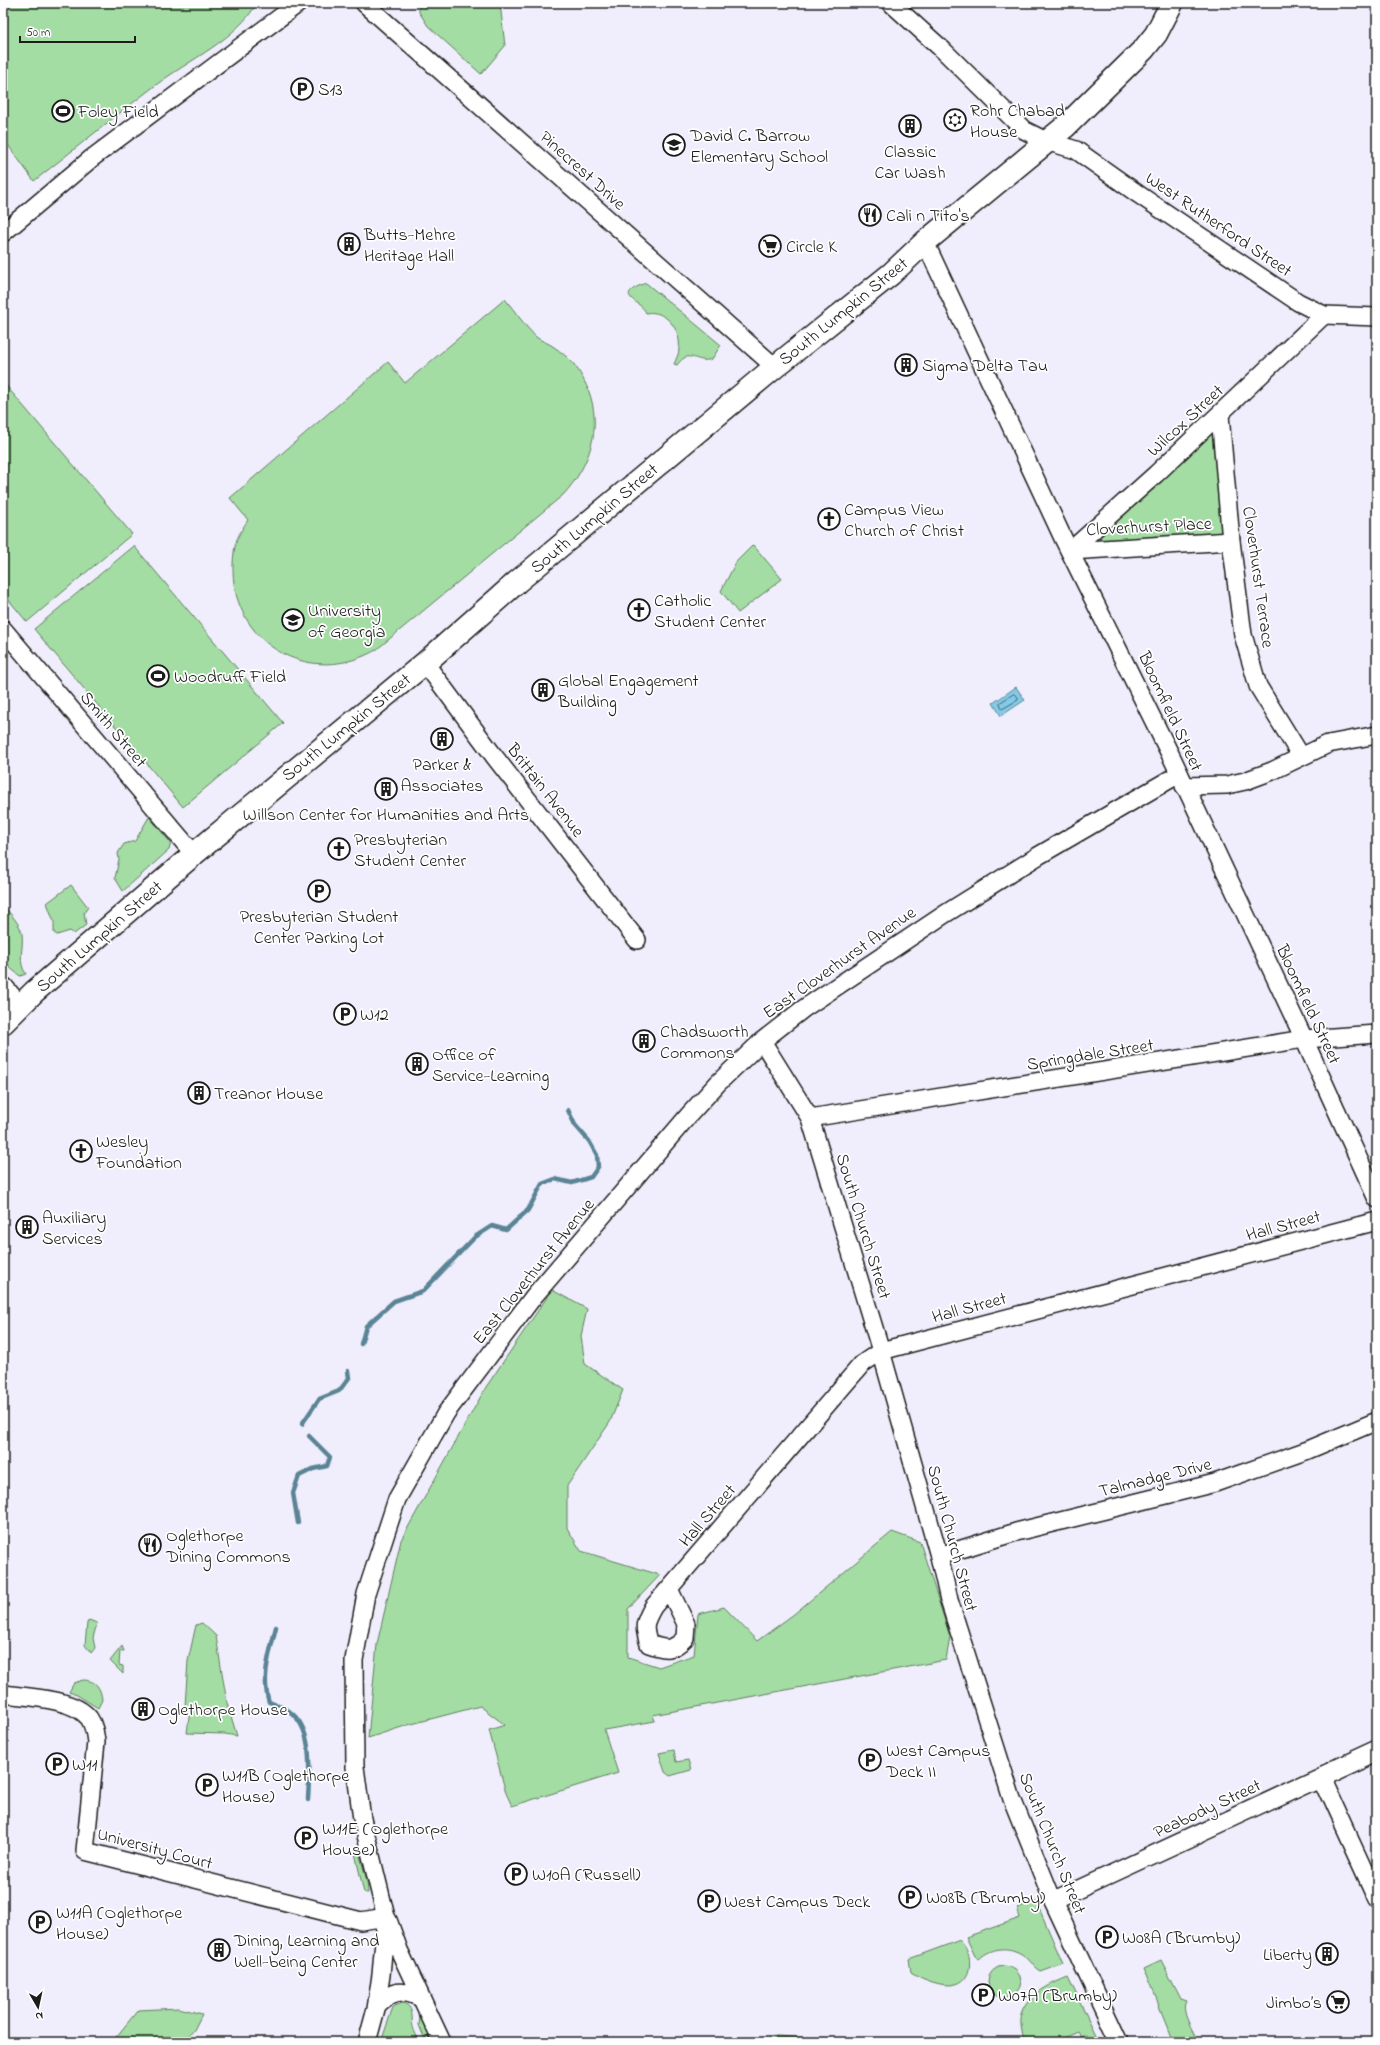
<svg xmlns="http://www.w3.org/2000/svg" width="1380" height="2045" font-family="'Indie Flower',sans-serif">
<style>
.green{fill:#a3dda3;stroke:#607c60}
.water{fill:#84cae6;stroke:#5a8495}
.lines{fill:none;stroke-linecap:round;stroke-linejoin:round}
.shore{stroke:#46626d;stroke-width:1}
.stream{stroke:#5a8495;stroke-width:4.5}
.minor-casing{stroke:#1c1c1c;stroke-width:20}
.tertiary-casing{stroke:#1c1c1c;stroke-width:24}
.secondary-casing{stroke:#1c1c1c;stroke-width:25}
.minor{stroke:#fff;stroke-width:17}
.tertiary{stroke:#fff;stroke-width:21}
.secondary{stroke:#fff;stroke-width:22}
.labels{text-anchor:middle;stroke-width:3.5;stroke-linejoin:round;paint-order:stroke}
.poi-label{font-size:18px;fill:#1c1c1c;stroke:#fff;text-anchor:start}
.street-label{font-size:18px;fill:#1c1c1c;stroke:#fff}
</style>
<rect width="100%" height="100%" fill="#f0eefd"/>
<filter id="ink" filterUnits="userSpaceOnUse"><feTurbulence type="fractalNoise" baseFrequency=".025" numOctaves="2"/><feDisplacementMap in="SourceGraphic" scale="8" xChannelSelector="R" yChannelSelector="G"/><feConvolveMatrix kernelMatrix="1 2 1 2 8 2 1 2 1" color-interpolation-filters="sRGB"/></filter>
<g filter="url(#ink)">
<!-- green -->
<g class="green">
<path d="M 3,3 L 257,3 C 237,39 189,60 156,85 C 115,116 75,149 34,181 L 3,138 Z"/>
<path d="M 419,3 L 500,3 L 505,46 L 481,74 L 428,26 L 419,12 Z"/>
<path d="M 646,283 L 721,345 L 712,359 C 696,365 690,347 677,365 L 674,364 C 676,359 679,354 679,349 C 682,330 665,309 646,313 C 641,300 611,296 646,283 Z"/>
<path d="M 505,299 C 515,311 524,325 536,337 C 541,341 549,343 554,347 C 560,351 566,356 571,361 C 578,368 584,380 588,389 C 603,427 590,466 563,495 L 376,650 C 318,683 250,655 235,590 C 232,574 232,554 237,539 C 240,532 244,526 248,520 L 230,498 L 388,362 L 405,383 Z"/>
<path d="M 3,382 L 132,534 L 27,622 L 3,593 Z"/>
<path d="M 1213,432 L 1223,528 L 1219,535 L 1103,541 L 1100,536 Z"/>
<path d="M 753,545 L 782,579 L 738,613 L 721,591 L 736,562 Z"/>
<path d="M 134,546 L 283,723 L 183,807 L 34,629 Z"/>
<path d="M 149,817 L 171,843 L 169,850 L 123,891 L 115,878 L 119,859 L 118,853 L 124,844 L 135,841 Z"/>
<path d="M 71,885 L 88,907 L 84,913 L 86,925 L 74,934 L 70,931 L 57,935 L 54,933 L 54,922 L 47,903 Z"/>
<path d="M 3,905 C 10,914 20,923 22,934 C 24,949 17,961 26,974 L 20,976 L 3,962 Z"/>
<path d="M 552,1290 L 587,1309 L 581,1336 L 585,1364 L 623,1390 L 610,1422 L 567,1486 L 567,1528 L 581,1551 L 660,1575 L 628,1609 L 628,1657 L 659,1667 L 694,1655 L 698,1614 L 724,1607 L 757,1641 L 794,1614 L 892,1532 L 920,1542 L 950,1637 L 946,1660 L 653,1715 L 655,1721 L 604,1730 L 618,1773 L 512,1806 L 506,1793 L 489,1730 L 505,1725 L 480,1706 L 408,1725 L 368,1738 L 377,1644 L 401,1540 L 486,1387 Z"/>
<path d="M 89,1620 L 97,1623 L 93,1638 L 95,1648 L 91,1653 L 85,1645 L 87,1623 Z"/>
<path d="M 202,1623 L 216,1636 L 227,1703 L 237,1736 L 225,1734 L 187,1733 L 190,1710 L 185,1706 L 188,1661 L 196,1625 Z"/>
<path d="M 122,1646 L 124,1651 L 120,1651 L 119,1665 L 123,1666 L 123,1674 L 110,1661 Z"/>
<path d="M 83,1680 C 96,1680 101,1688 102,1700 L 98,1708 L 77,1695 L 69,1692 L 74,1683 Z"/>
<path d="M 674,1750 L 676,1762 L 688,1760 L 691,1770 L 670,1776 L 665,1772 L 659,1753 Z"/>
<path d="M 355,1853 L 360,1856 L 367,1881 L 368,1893 L 364,1893 Z"/>
<path d="M 1036,1901 L 1063,1964 L 1041,1972 C 1035,1969 1033,1964 1028,1959 C 1013,1945 993,1946 979,1959 L 975,1956 L 966,1937 L 1020,1918 L 1017,1908 Z"/>
<path d="M 960,1940 C 972,1950 975,1979 956,1984 C 944,1988 921,1979 911,1972 L 909,1959 Z"/>
<path d="M 1161,1960 L 1181,1999 L 1187,2001 C 1181,2013 1194,2031 1199,2042 L 1174,2042 L 1144,1968 Z"/>
<circle cx="1004" cy="1982" r="16"/>
<path d="M 1068,1977 L 1099,2041 L 1091,2042 L 1087,2035 L 1081,2037 L 1078,2032 L 1054,2042 L 1025,2042 C 1010,2005 1038,1989 1068,1977 Z"/>
<path d="M 402,2003 C 415,2006 411,2018 413,2027 C 414,2032 418,2038 420,2042 L 381,2042 L 393,2007 Z"/>
<path d="M 179,2008 L 202,2014 L 194,2030 L 183,2042 L 112,2042 L 138,2010 Z"/>
<path d="M 420,2016 L 431,2040 L 430,2042 L 426,2042 L 419,2025 Z"/>
<path d="M 776,2036 L 810,2038 L 822,2042 L 757,2042 Z"/>
</g>
<!-- water -->
<path class="water" d="M 1016,687 L 1025,700 L 1001,716 L 993,703 Z"/>
<g class="lines">
<!-- shore -->
<path class="shore" d="M 1014,694 L 1018,697 L 1018,700 L 1002,709 L 1000,703 Z"/>
<!-- stream -->
<g class="stream">
<path d="M 361,1344 L 366,1326 L 394,1301 L 423,1291 L 475,1237 L 492,1226 L 506,1230 L 528,1210 L 542,1184 L 555,1179 L 572,1183 L 591,1177 L 598,1167 L 597,1155 L 589,1141 L 575,1125 L 568,1110"/>
<path d="M 302,1424 L 319,1399 L 339,1391 L 349,1378 L 348,1371"/>
<path d="M 298,1523 L 293,1493 L 299,1476 L 313,1469 L 327,1466 L 330,1457 L 309,1436"/>
<path d="M 276,1627 C 270,1652 261,1677 269,1702 C 276,1705 284,1707 289,1711 C 315,1729 309,1773 308,1800"/>
</g>
<!-- minor casing -->
<g class="minor-casing">
<g id="minor">
<path d="M 364,3 L 775,367"/>
<path d="M 891,3 L 944,51 L 1024,130 L 1046,141 L 1076,150 L 1138,194 L 1298,302 L 1324,315 L 1377,317"/>
<path d="M 3,233 L 92,158 L 299,3"/>
<path d="M 925,242 L 1063,538 L 1173,760 L 1304,1039 L 1377,1199"/>
<path d="M 1220,415 L 1231,541 L 1243,635 L 1258,686 L 1301,756"/>
<path d="M 1070,551 L 1156,474 L 1324,315"/>
<path d="M 1070,551 L 1231,541"/>
<path d="M 3,629 L 194,854"/>
<path d="M 425,663 L 494,756 L 637,940"/>
<path d="M 1184,786 L 1227,785 L 1245,781 L 1272,771 L 1328,744 L 1377,735"/>
<path d="M 762,1041 L 810,1118 L 881,1351 L 939,1556 L 949,1600 L 1012,1799 L 1053,1901 L 1119,2042"/>
<path d="M 810,1118 L 1304,1039 L 1377,1034"/>
<path d="M 939,1556 L 1016,1532 L 1215,1483 L 1308,1450 L 1377,1421"/>
<path d="M 669,1589 L 686,1624 L 685,1638 C 673,1651 666,1650 649,1644 C 643,1626 644,1623 653,1607 L 862,1364 L 881,1351 L 1377,1221"/>
<path d="M 3,1694 C 27,1697 73,1698 89,1718 C 94,1725 95,1734 96,1742 L 85,1851 L 361,1921 L 386,1917"/>
<path d="M 1321,1777 L 1377,1899"/>
<path d="M 1053,1901 L 1377,1751"/>
<path d="M 388,1920 L 399,1950 L 442,2042"/>
<path d="M 377,2005 C 393,1990 401,1989 421,1998"/>
<path d="M 367,2042 L 376,2009 L 381,1975 L 386,1917 L 362,1819 L 355,1767 L 354,1660 L 366,1594 L 397,1499 L 446,1413 L 534,1296 L 688,1116 L 718,1083 L 762,1041 L 803,1009 L 945,914 L 1038,856 L 1179,774"/>
</g>
</g>
<!-- tertiary casing -->
<g class="tertiary-casing">
<path id="tertiary" d="M 3,988 L 18,1006"/>
</g>
<!-- secondary casing -->
<g class="secondary-casing">
<path id="secondary" d="M 3,1023 L 34,992 L 194,854 L 425,663 L 517,582 L 775,367 L 891,274 L 925,242 L 1066,126 L 1144,49 L 1156,34 L 1172,3"/>
</g>
<!-- minor -->
<use href="#minor" class="minor"/>
<!-- tertiary -->
<use href="#tertiary" class="tertiary"/>
<!-- secondary -->
<use href="#secondary" class="secondary"/>
</g>
</g>
<!-- icons -->
<defs>
<g id="parking-ring" transform="scale(1.15)"><circle r="9.5" fill="#fff" stroke="#1c1c1c" stroke-width="1.5"/><path d="M-3.5-5.5H1a3.5 3.5 0 0 1 0 7H-1V5.5H-3.5ZM-1-3.4V-.6H.8a1.4 1.4 0 0 0 0-2.8Z" fill="#1c1c1c"/></g>
<g id="stadium-ring" transform="scale(1.15)"><circle r="9.5" fill="#fff" stroke="#1c1c1c" stroke-width="1.5"/><path d="M0-5a6.5 5 0 1 0 0 10a6.5 5 0 1 0 0-10ZM-3.5-1.8h7v3.6h-7Z" fill="#1c1c1c"/></g>
<g id="synagogue-ring" transform="scale(1.15)"><circle r="9.5" fill="#fff" stroke="#1c1c1c" stroke-width="1.5"/><path d="M0-6.5L5.6 3.2H-5.6ZM0 6.5L5.6-3.2H-5.6Z" fill="#1c1c1c"/></g>
<g id="building-ring" transform="scale(1.15)"><circle r="9.5" fill="#fff" stroke="#1c1c1c" stroke-width="1.5"/><path d="M-4-6H4V6H1V3H-1V6H-4ZM-2.5-4.3h1.7v1.8h-1.7ZM.8-4.3h1.7v1.8H.8ZM-2.5-1h1.7V.8h-1.7ZM.8-1h1.7V.8H.8Z" fill="#1c1c1c"/></g>
<g id="school-ring" transform="scale(1.15)"><circle r="9.5" fill="#fff" stroke="#1c1c1c" stroke-width="1.5"/><path d="M0-5L7-2L0 1L-7-2ZM-4 1L0 2.5L4 1V4Q0 6-4 4Z" fill="#1c1c1c"/></g>
<g id="restaurant-ring" transform="scale(1.15)"><circle r="9.5" fill="#fff" stroke="#1c1c1c" stroke-width="1.5"/><path d="M-5-6h1v4h1v-4h1v4h1v-4h1v5L-1.5 .5V6h-2V.5L-5-1ZM5-6V6H3V1.5H1.5Q1.5-4 5-6Z" fill="#1c1c1c"/></g>
<g id="supermarket-ring" transform="scale(1.15)"><circle r="9.5" fill="#fff" stroke="#1c1c1c" stroke-width="1.5"/><path d="M-6-5.5h2.5l.6 2H6L4.5 2H-2.5L-4.4-4H-6ZM-1.5 3.2a1.3 1.3 0 1 0 .1 0ZM3 3.2a1.3 1.3 0 1 0 .1 0Z" fill="#1c1c1c"/></g>
<g id="church-ring" transform="scale(1.15)"><circle r="9.5" fill="#fff" stroke="#1c1c1c" stroke-width="1.5"/><path d="M-1.2-6h2.4v3.5h3.3v2.4h-3.3V6h-2.4V-.1h-3.3v-2.4h3.3Z" fill="#1c1c1c"/></g>
<g id="university-ring" transform="scale(1.15)"><circle r="9.5" fill="#fff" stroke="#1c1c1c" stroke-width="1.5"/><path d="M0-5L7-2L0 1L-7-2ZM-4 1L0 2.5L4 1V4Q0 6-4 4Z" fill="#1c1c1c"/></g>
</defs>
<g fill-rule="evenodd">
<use href="#parking-ring" x="302" y="89"/>
<use href="#stadium-ring" x="63" y="111"/>
<use href="#synagogue-ring" x="955" y="120"/>
<use href="#building-ring" x="910" y="126"/>
<use href="#school-ring" x="674" y="145"/>
<use href="#restaurant-ring" x="870" y="215"/>
<use href="#building-ring" x="349" y="244"/>
<use href="#supermarket-ring" x="770" y="246"/>
<use href="#building-ring" x="906" y="365"/>
<use href="#church-ring" x="829" y="519"/>
<use href="#church-ring" x="639" y="610"/>
<use href="#university-ring" x="293" y="620"/>
<use href="#stadium-ring" x="158" y="676"/>
<use href="#building-ring" x="543" y="690"/>
<use href="#building-ring" x="442" y="739"/>
<use href="#building-ring" x="386" y="789"/>
<use href="#church-ring" x="339" y="849"/>
<use href="#parking-ring" x="319" y="891"/>
<use href="#parking-ring" x="345" y="1014"/>
<use href="#building-ring" x="644" y="1041"/>
<use href="#building-ring" x="417" y="1064"/>
<use href="#building-ring" x="199" y="1093"/>
<use href="#church-ring" x="81" y="1151"/>
<use href="#building-ring" x="27" y="1227"/>
<use href="#restaurant-ring" x="150" y="1545"/>
<use href="#building-ring" x="143" y="1709"/>
<use href="#parking-ring" x="870" y="1760"/>
<use href="#parking-ring" x="57" y="1764"/>
<use href="#parking-ring" x="207" y="1785"/>
<use href="#parking-ring" x="306" y="1838"/>
<use href="#parking-ring" x="516" y="1874"/>
<use href="#parking-ring" x="910" y="1897"/>
<use href="#parking-ring" x="709" y="1901"/>
<use href="#parking-ring" x="40" y="1922"/>
<use href="#parking-ring" x="1107" y="1937"/>
<use href="#building-ring" x="219" y="1950"/>
<use href="#building-ring" x="1327" y="1954"/>
<use href="#parking-ring" x="983" y="1995"/>
<use href="#supermarket-ring" x="1338" y="2002"/>
</g>
<g class="labels">
<!-- poi labels -->
<g class="poi-label">
<text x="318" y="95">S13</text>
<text x="970" y="116">Rohr Chabad<tspan x="970" dy="21">House</tspan></text>
<text x="78" y="117">Foley Field</text>
<text x="690" y="141">David C. Barrow<tspan x="690" dy="21">Elementary School</tspan></text>
<text x="910" y="157" text-anchor="middle">Classic<tspan x="910" dy="21">Car Wash</tspan></text>
<text x="886" y="221">Cali n Tito's</text>
<text x="364" y="240">Butts-Mehre<tspan x="364" dy="21">Heritage Hall</tspan></text>
<text x="786" y="252">Circle K</text>
<text x="922" y="371">Sigma Delta Tau</text>
<text x="844" y="515">Campus View<tspan x="844" dy="21">Church of Christ</tspan></text>
<text x="654" y="606">Catholic<tspan x="654" dy="21">Student Center</tspan></text>
<text x="308" y="616">University<tspan x="308" dy="21">of Georgia</tspan></text>
<text x="174" y="682">Woodruff Field</text>
<text x="558" y="686">Global Engagement<tspan x="558" dy="21">Building</tspan></text>
<text x="442" y="770" text-anchor="middle">Parker &amp;<tspan x="442" dy="21">Associates</tspan></text>
<text x="386" y="820" text-anchor="middle">Willson Center for Humanities and Arts</text>
<text x="354" y="845">Presbyterian<tspan x="354" dy="21">Student Center</tspan></text>
<text x="319" y="922" text-anchor="middle">Presbyterian Student<tspan x="319" dy="21">Center Parking Lot</tspan></text>
<text x="360" y="1020">W12</text>
<text x="660" y="1037">Chadsworth<tspan x="660" dy="21">Commons</tspan></text>
<text x="432" y="1060">Office of<tspan x="432" dy="21">Service-Learning</tspan></text>
<text x="214" y="1099">Treanor House</text>
<text x="96" y="1147">Wesley<tspan x="96" dy="21">Foundation</tspan></text>
<text x="42" y="1223">Auxiliary<tspan x="42" dy="21">Services</tspan></text>
<text x="166" y="1541">Oglethorpe<tspan x="166" dy="21">Dining Commons</tspan></text>
<text x="158" y="1715">Oglethorpe House</text>
<text x="886" y="1756">West Campus<tspan x="886" dy="21">Deck II</tspan></text>
<text x="72" y="1770">W11</text>
<text x="222" y="1781">W11B (Oglethorpe<tspan x="222" dy="21">House)</tspan></text>
<text x="322" y="1834">W11E (Oglethorpe<tspan x="322" dy="21">House)</tspan></text>
<text x="532" y="1880">W10A (Russell)</text>
<text x="926" y="1903">W08B (Brumby)</text>
<text x="724" y="1907">West Campus Deck</text>
<text x="56" y="1918">W11A (Oglethorpe<tspan x="56" dy="21">House)</tspan></text>
<text x="1122" y="1943">W08A (Brumby)</text>
<text x="234" y="1946">Dining, Learning and<tspan x="234" dy="21">Well-being Center</tspan></text>
<text x="1312" y="1960" text-anchor="end">Liberty</text>
<text x="998" y="2001">W07A (Brumby)</text>
<text x="1322" y="2008" text-anchor="end">Jimbo’s</text>
</g>
<!-- street labels -->
<g class="street-label">
<text transform="translate(583 170) rotate(42)" y="6">Pinecrest Drive</text>
<text transform="translate(1219 224) rotate(34)" y="6">West Rutherford Street</text>
<text transform="translate(843 311) rotate(-39)" y="6">South Lumpkin Street</text>
<text transform="translate(1185 420) rotate(-43)" y="6">Wilcox Street</text>
<text transform="translate(594 518) rotate(-40)" y="6">South Lumpkin Street</text>
<text transform="translate(1149 526) rotate(-3)" y="6">Cloverhurst Place</text>
<text transform="translate(1259 577) rotate(82)" y="6">Cloverhurst Terrace</text>
<text transform="translate(1171 711) rotate(65)" y="6">Bloomfield Street</text>
<text transform="translate(346 727) rotate(-39)" y="6">South Lumpkin Street</text>
<text transform="translate(114 729) rotate(50)" y="6">Smith Street</text>
<text transform="translate(546 790) rotate(52)" y="6">Brittain Avenue</text>
<text transform="translate(99 936) rotate(-41)" y="6">South Lumpkin Street</text>
<text transform="translate(839 962) rotate(-35)" y="6">East Cloverhurst Avenue</text>
<text transform="translate(1309 1004) rotate(65)" y="6">Bloomfield Street</text>
<text transform="translate(1090 1054) rotate(-9)" y="6">Springdale Street</text>
<text transform="translate(1283 1225) rotate(-15)" y="6">Hall Street</text>
<text transform="translate(864 1226) rotate(73)" y="6">South Church Street</text>
<text transform="translate(533 1271) rotate(-51)" y="6">East Cloverhurst Avenue</text>
<text transform="translate(969 1307) rotate(-15)" y="6">Hall Street</text>
<text transform="translate(1155 1477) rotate(-14)" y="6">Talmadge Drive</text>
<text transform="translate(707 1515) rotate(-49)" y="6">Hall Street</text>
<text transform="translate(953 1538) rotate(75)" y="6">South Church Street</text>
<text transform="translate(1207 1808) rotate(-25)" y="6">Peabody Street</text>
<text transform="translate(1053 1843) rotate(68)" y="6">South Church Street</text>
<text transform="translate(155 1848) rotate(15)" y="6">University Court</text>
</g>
</g>
<!-- margin -->
<rect width="1380" height="2045" fill="none" stroke="#fff" stroke-width="16"/>
<rect x="8" y="8" width="1364" height="2029" fill="none" stroke="#1c1c1c" stroke-width="1.5" filter="url(#ink)"/>
<!-- north arrow -->
<g transform="translate(38 2007) rotate(171)" stroke="#ffffff" stroke-width="3" paint-order="stroke">
<path d="M0-3L7 15L0 10L-7 15Z" fill="#1c1c1c"/>
<text y="-6" font-size="11" font-weight="bold" text-anchor="middle" fill="#1c1c1c">N</text>
</g>
<!-- scale -->
<path d="M20 36v6h115v-6" fill="none" stroke="#1c1c1c" stroke-width="2"/>
<text x="26" y="36" font-size="12" fill="#1c1c1c" stroke="#ffffff" stroke-width="3" paint-order="stroke">50 m</text>
</svg>
